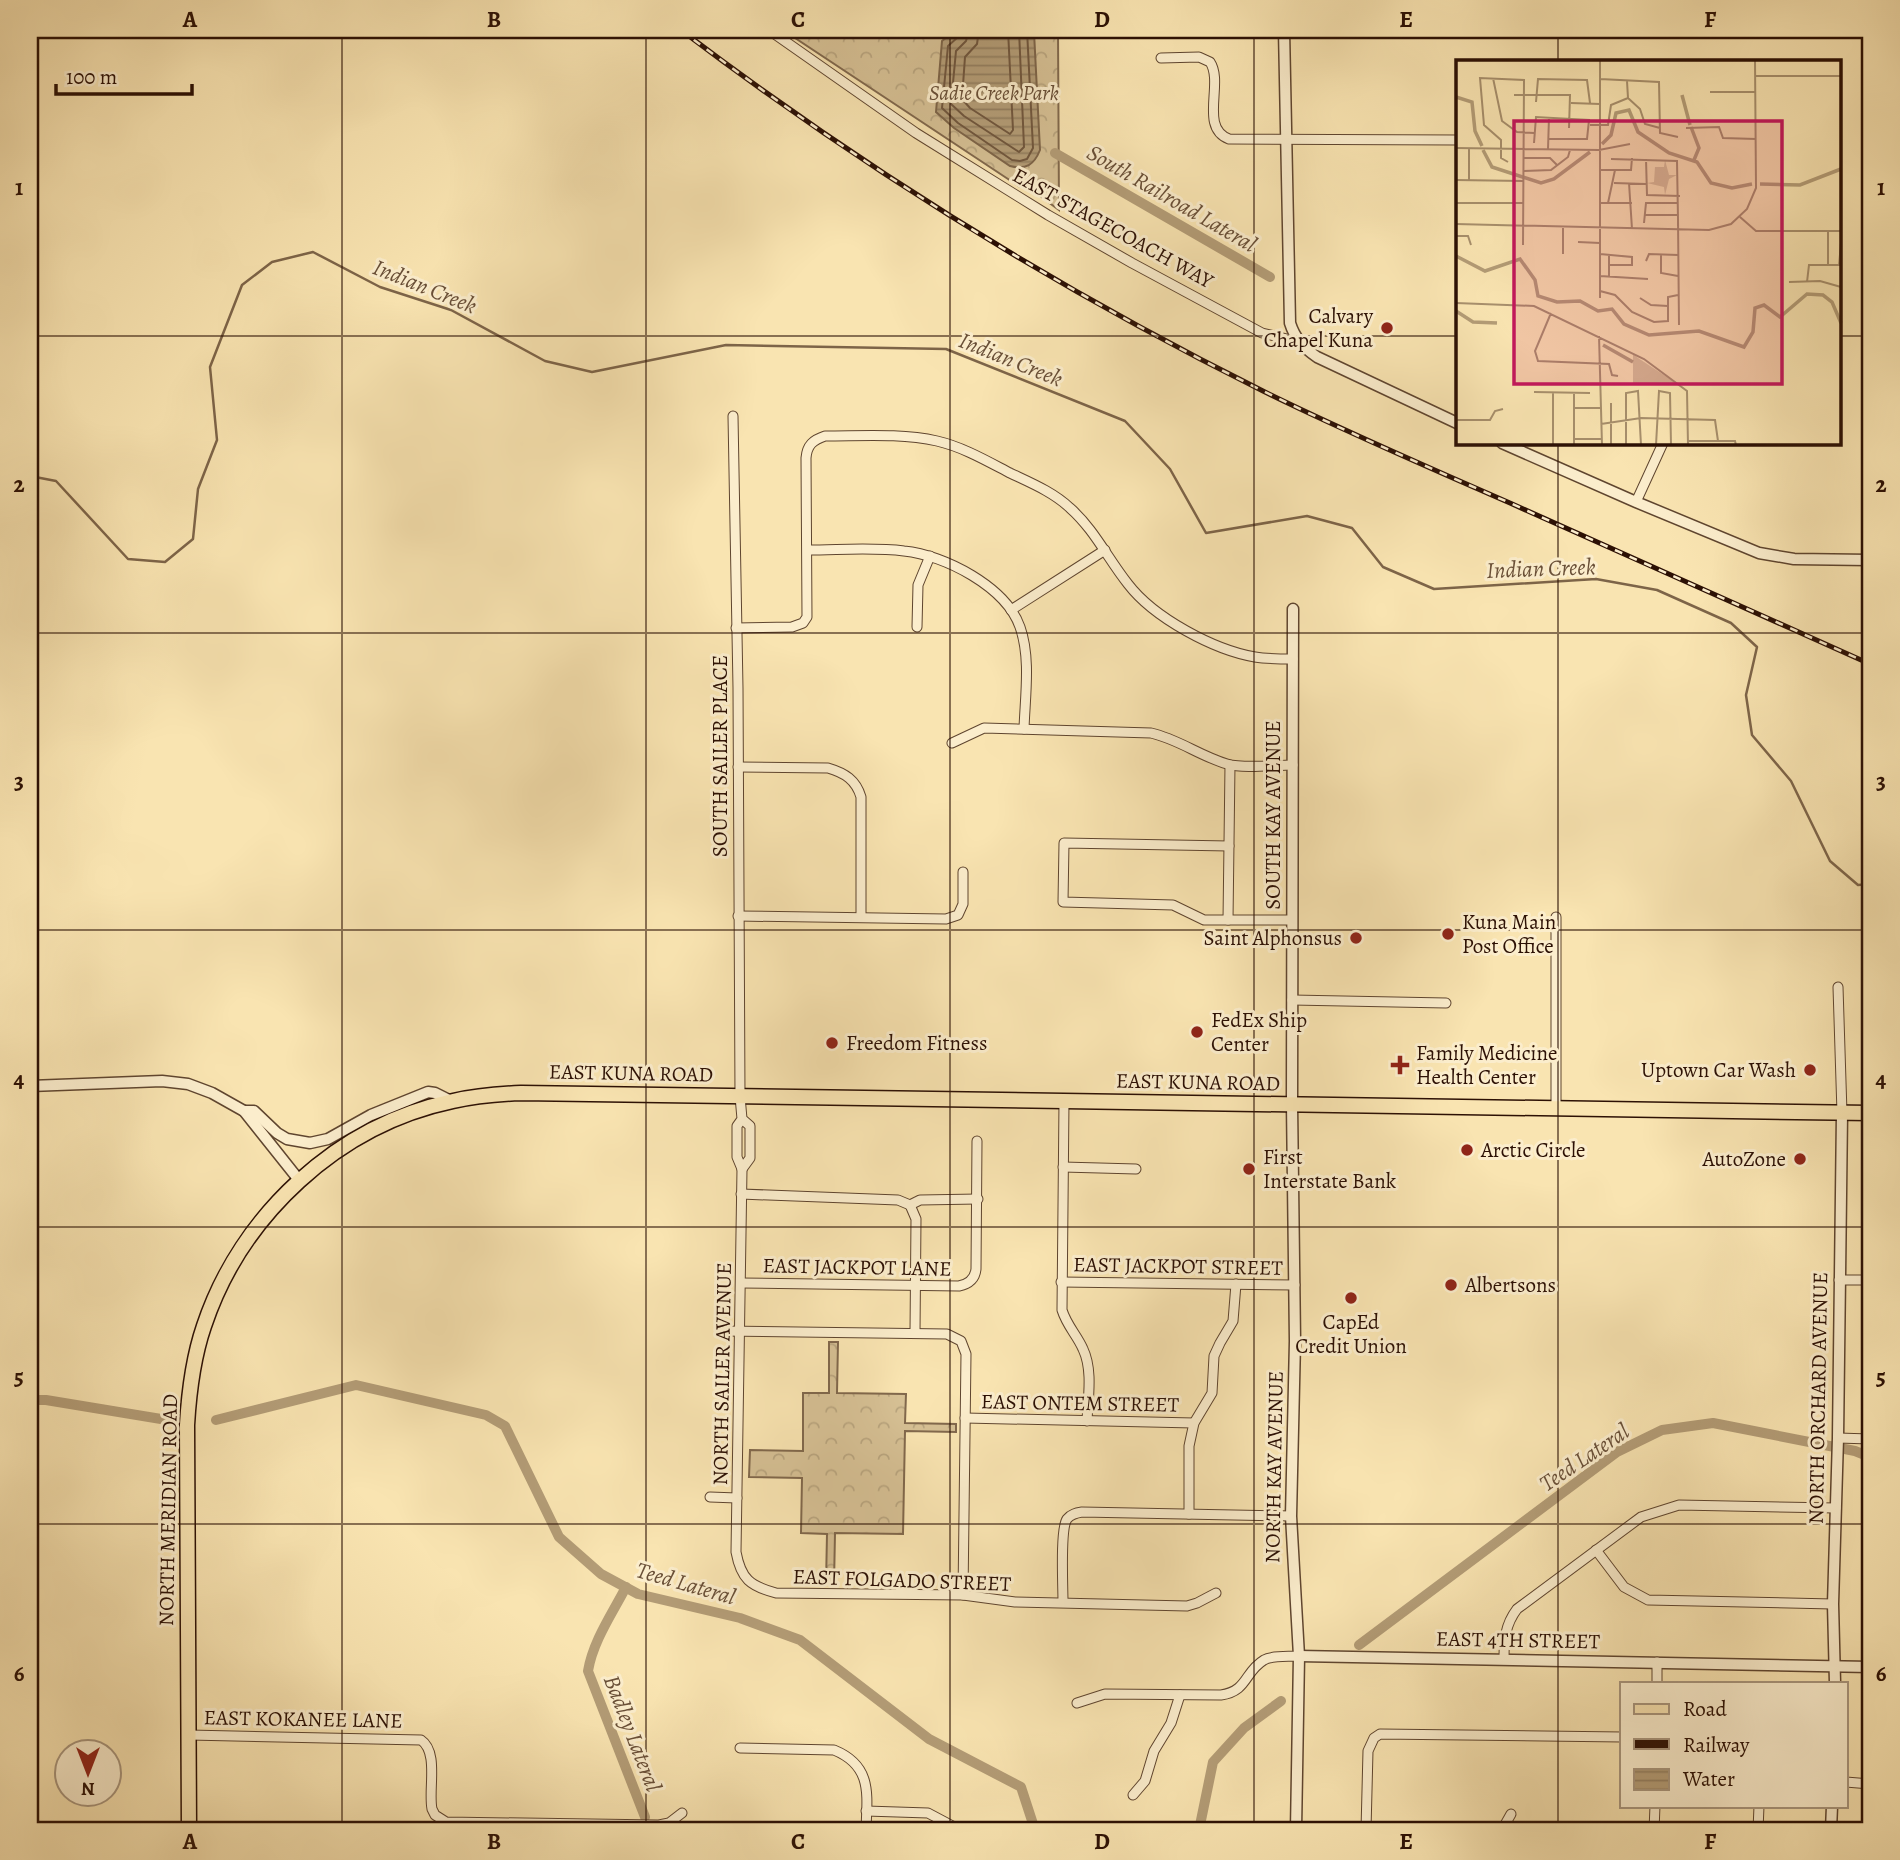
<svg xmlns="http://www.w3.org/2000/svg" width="1900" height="1860" font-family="Alegreya,serif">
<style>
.forest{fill:url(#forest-crowns);stroke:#81684c;stroke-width:2}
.water{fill:url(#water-rules);stroke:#7d6448;stroke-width:2}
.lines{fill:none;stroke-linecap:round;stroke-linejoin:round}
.shore{stroke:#70563d;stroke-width:2}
.stream{stroke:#7d6448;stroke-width:2.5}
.canal{stroke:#b39c76;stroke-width:10}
.minor-casing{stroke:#5f452f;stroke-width:11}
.tertiary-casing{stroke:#5f452f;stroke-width:13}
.primary-casing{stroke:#2c1004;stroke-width:17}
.minor{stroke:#fbedcc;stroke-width:9}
.tertiary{stroke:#fbedcc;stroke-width:10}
.primary{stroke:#f9e4b1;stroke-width:14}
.rail-casing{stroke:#2c1004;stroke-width:5}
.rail{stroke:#fbedcc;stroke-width:2.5;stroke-dasharray:8;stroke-linecap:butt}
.grid{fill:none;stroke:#2c1004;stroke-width:2;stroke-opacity:0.55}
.poi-dot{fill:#8f2418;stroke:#fbedcc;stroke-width:2.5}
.labels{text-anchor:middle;stroke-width:6;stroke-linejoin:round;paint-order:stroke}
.park-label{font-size:21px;font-style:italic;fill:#684e36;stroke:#fbedcc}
.street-label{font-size:21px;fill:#2c1004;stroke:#fbedcc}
.poi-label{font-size:21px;fill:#2c1004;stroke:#fbedcc;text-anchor:start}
.water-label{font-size:23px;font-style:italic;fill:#694f37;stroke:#fbedcc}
.inset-river{fill:none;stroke:#b39c76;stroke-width:3.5}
.inset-road{fill:none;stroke:#a78f6c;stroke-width:2}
.view{fill:#c2185b;fill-opacity:0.15;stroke:#c2185b;stroke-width:3.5}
.inset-edge{fill:none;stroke:#2c1004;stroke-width:3.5}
.neatline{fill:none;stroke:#2c1004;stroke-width:2.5}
.grid-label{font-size:23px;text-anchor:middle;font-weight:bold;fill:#2c1004}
</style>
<defs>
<pattern id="forest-crowns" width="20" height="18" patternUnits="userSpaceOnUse" patternTransform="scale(1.75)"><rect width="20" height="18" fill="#d6c094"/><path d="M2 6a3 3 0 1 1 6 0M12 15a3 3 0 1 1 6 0" fill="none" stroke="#b8a47e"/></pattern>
<pattern id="water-rules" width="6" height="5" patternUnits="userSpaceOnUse" patternTransform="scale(1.75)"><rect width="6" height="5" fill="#b39c76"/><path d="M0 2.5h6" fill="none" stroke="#927e5f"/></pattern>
</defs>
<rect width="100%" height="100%" fill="#f9e4b1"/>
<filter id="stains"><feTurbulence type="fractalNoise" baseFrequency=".00286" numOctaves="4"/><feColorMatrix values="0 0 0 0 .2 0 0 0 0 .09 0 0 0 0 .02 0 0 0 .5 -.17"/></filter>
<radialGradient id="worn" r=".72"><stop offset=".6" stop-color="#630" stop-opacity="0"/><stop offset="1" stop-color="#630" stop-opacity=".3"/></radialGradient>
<!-- forest -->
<g class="forest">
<path d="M 783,30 L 1058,30 L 1059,210 L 1025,185 L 1020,187 Z"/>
<path d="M 829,1342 L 838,1342 L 837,1393 L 906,1394 L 905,1423 L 956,1424 L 956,1432 L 905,1431 L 903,1534 L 835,1533 L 834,1584 L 826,1584 L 827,1534 L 801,1533 L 802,1478 L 749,1477 L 750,1450 L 803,1451 L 803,1393 L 829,1393 Z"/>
</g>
<!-- water -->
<path class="water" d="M 975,30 L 1034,32 L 1040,150 C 1034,165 1026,170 1010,166 L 954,128 L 936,112 L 942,41 L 952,33 Z"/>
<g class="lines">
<!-- shore -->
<g class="shore">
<path d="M 960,30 L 958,37 L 948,46 L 942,108 L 958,123 L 1012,160 L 1020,161 L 1027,159 L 1033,148 L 1027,30"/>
<path d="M 969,30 L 966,41 L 956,51 L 951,104 L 964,116 L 1019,152 L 1024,147 L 1019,30"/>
<path d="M 979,30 L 977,44 L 965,57 L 962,99 L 970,108 L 1010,134 L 1013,130 L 1008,30"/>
</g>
<!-- stream -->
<path class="stream" d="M 30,476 L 56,481 L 128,559 L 165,562 L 193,539 L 198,489 L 217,440 L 210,367 L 242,285 L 272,262 L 313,252 L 380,287 L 451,310 L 545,361 L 592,372 L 726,345 L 946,349 L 1125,421 L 1170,469 L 1206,533 L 1307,516 L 1352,528 L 1383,567 L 1434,589 L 1596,579 L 1657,590 L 1731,623 L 1757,647 L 1746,695 L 1752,735 L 1791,781 L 1830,861 L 1858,885 L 1870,884"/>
<!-- canal -->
<g class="canal">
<path d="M 1055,153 L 1270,277"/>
<path d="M 30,1400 L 46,1400 L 161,1419"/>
<path d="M 216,1420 L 356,1385 L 486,1415 L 505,1426 L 559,1537 L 601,1574 L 638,1594 L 740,1618 L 800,1640 L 929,1739 L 1021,1787 L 1035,1830"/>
<path d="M 626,1587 C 612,1614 593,1641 588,1671 L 645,1817"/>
<path d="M 1359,1645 L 1617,1452 L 1662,1430 L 1713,1423 L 1855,1451 L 1870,1457"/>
<path d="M 1199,1830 L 1213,1762 L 1244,1728 L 1281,1701"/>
</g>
<!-- minor casing -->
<g class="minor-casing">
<g id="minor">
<path d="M 769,30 L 916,133 L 1048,215 L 1132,263 L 1262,333 L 1299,342"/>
<path d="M 1161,58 L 1199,57 L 1210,62 C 1224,83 1199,128 1229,139 L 1457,140"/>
<path d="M 733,416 L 738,688 L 740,1096 L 742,1119 L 737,1126 L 737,1157 L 742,1169 L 750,1158 L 750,1126 L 742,1119"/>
<path d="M 1636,502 L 1663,443"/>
<path d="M 808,550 C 839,550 873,547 904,551 C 945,555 1006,587 1020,627 C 1031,658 1025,697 1024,729"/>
<path d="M 1011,610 L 1105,550"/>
<path d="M 917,627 L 918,585 L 930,556"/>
<path d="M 736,628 L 792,627 L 803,623 L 807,617 L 806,458 C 807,445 813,440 825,436 C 862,436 901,433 937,441 C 963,447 987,461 1010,473 C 1031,483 1053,492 1070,508 C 1094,529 1108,559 1128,584 C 1154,618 1214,650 1255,657 C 1267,659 1281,659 1293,659"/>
<path d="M 952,743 L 984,728 L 1151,733 C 1178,739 1200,756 1227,764 C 1244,769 1274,765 1293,765"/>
<path d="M 738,767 L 828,768 C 845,773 856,780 861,797 L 861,917"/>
<path d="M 1229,846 L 1064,843 L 1063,902 L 1173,905 L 1204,920 L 1292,920"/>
<path d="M 738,916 L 946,919 L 958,915 L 963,904 L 963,872"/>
<path d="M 1556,917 L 1556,1108"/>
<path d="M 1228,920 L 1230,765"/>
<path d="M 1838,987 L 1842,1113"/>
<path d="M 1292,1000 L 1446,1003"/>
<path d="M 1064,1101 L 1062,1310 C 1067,1326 1077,1335 1083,1349 C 1093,1370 1088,1398 1087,1421"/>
<path d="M 1063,1167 L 1136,1169"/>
<path d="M 742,1169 L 736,1552 C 741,1579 750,1586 776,1593 L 963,1595 L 1015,1602 L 1187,1606 L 1197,1603 L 1216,1593"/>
<path d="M 741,1194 L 898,1200 L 910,1205"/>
<path d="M 910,1205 L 916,1219 L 915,1333"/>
<path d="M 910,1205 L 920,1200 L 978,1199"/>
<path d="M 1839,1280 L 1870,1280"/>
<path d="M 1061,1282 L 1295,1285"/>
<path d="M 741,1283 L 959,1286 C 969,1284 975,1279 976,1269 L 977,1141"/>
<path d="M 722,1331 L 947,1334 L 961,1341 L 966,1354 L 963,1595"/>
<path d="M 965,1418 L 1194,1423"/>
<path d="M 1838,1438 L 1870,1439"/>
<path d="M 710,1497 L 737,1498"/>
<path d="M 1189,1514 L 1189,1446 L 1194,1423 L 1212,1393 L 1214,1356 L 1220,1343 L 1233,1321 L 1236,1284"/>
<path d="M 1596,1550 L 1624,1587 L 1648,1600 L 1833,1604"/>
<path d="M 1063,1602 C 1063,1587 1060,1529 1067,1519 C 1071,1514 1076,1513 1082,1512 L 1291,1516"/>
<path d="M 1504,1659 C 1504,1640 1505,1625 1517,1609 L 1641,1517 L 1679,1505 L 1836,1508"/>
<path d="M 1657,1683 L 1657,1662"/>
<path d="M 1077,1703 L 1105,1694 L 1221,1695 C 1248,1691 1244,1672 1264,1660 C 1273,1655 1288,1657 1299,1656"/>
<path d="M 189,1735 L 421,1740 C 439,1752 428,1790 432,1809 L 435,1815 L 446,1822 L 659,1825 L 669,1823 L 682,1813"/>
<path d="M 740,1748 L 834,1750 C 873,1766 867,1795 866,1830"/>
<path d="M 1846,1782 L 1870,1784"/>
<path d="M 1133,1795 L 1145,1781 L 1154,1751 L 1171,1723 L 1180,1695"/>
<path d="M 866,1811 L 928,1813 L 960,1830"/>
<path d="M 1366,1830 L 1368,1751 L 1374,1738 L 1380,1734 L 1622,1737"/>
<path d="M 1502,1830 L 1511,1814"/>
<path d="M 1654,1830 L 1655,1806"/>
<path d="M 1758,1830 L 1759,1806"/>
</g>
</g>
<!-- tertiary casing -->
<g class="tertiary-casing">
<g id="tertiary">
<path d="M 1284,30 L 1290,323 C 1295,339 1304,348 1317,357 L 1457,423"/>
<path d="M 1502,443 L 1636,502 L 1759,553 L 1794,559 L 1870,560"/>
<path d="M 1293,609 L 1292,1104 L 1295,1341 L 1291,1516 L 1299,1656 L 1296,1830"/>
<path d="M 30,1086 L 162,1081 L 188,1084 L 212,1093 L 244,1111 L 299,1180"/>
<path d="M 244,1111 L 254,1111 L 277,1133 L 287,1139 L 310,1143 L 328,1139 L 371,1115 L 428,1092 L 435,1093 L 451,1101"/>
<path d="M 1299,1656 L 1870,1667"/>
<path d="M 1835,1683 L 1833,1604 L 1838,1438 L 1842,1113"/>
<path d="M 1831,1830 L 1832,1806"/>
</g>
</g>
<!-- primary casing -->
<g class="primary-casing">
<path id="primary" d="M 189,1830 L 187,1425 C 189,1391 193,1358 204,1326 C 241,1215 338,1125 453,1101 C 475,1096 498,1094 521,1093 L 1870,1113"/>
</g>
<!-- minor -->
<use href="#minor" class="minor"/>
<!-- tertiary -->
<use href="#tertiary" class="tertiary"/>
<!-- primary -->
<use href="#primary" class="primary"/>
<!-- rail casing -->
<g class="rail-casing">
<path id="rail" d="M 681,30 C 863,168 1058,289 1263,391 C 1344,431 1428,467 1510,503 C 1630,557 1750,610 1870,664"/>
</g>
<!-- rail -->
<use href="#rail" class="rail"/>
</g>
<!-- grid -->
<path class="grid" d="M 342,30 L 342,1830M 646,30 L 646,1830M 950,30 L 950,1830M 1254,30 L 1254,1830M 1558,30 L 1558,61M 30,336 L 1457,336M 1839,336 L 1870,336M 1558,443 L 1558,1830M 30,633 L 1870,633M 30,930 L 1870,930M 30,1227 L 1870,1227M 30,1524 L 1870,1524"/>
<!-- markers -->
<g class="poi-dot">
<circle cx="1387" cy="328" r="7"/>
<circle cx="1448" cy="934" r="7"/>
<circle cx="1356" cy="938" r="7"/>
<circle cx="1197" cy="1032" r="7"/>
<circle cx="832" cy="1043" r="7"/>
<path d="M1396.5 1054.5h7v7h7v7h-7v7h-7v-7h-7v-7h7z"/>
<circle cx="1810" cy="1070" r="7"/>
<circle cx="1467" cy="1150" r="7"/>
<circle cx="1800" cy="1159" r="7"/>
<circle cx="1249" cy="1169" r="7"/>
<circle cx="1451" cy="1285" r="7"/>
<circle cx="1351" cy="1298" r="7"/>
</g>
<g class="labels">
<!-- park labels -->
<g class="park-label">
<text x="994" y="100">Sadie Creek Park</text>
</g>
<!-- street labels -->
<g class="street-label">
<text transform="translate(1113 228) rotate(29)" y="7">EAST STAGECOACH WAY</text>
<text transform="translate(720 756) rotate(-90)" y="7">SOUTH SAILER PLACE</text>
<text transform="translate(1273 815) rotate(-90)" y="7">SOUTH KAY AVENUE</text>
<text transform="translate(631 1073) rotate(1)" y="7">EAST KUNA ROAD</text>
<text transform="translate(1198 1082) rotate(1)" y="7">EAST KUNA ROAD</text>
<text transform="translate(1178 1266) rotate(1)" y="7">EAST JACKPOT STREET</text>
<text transform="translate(857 1267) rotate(1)" y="7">EAST JACKPOT LANE</text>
<text transform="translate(722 1374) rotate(-89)" y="7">NORTH SAILER AVENUE</text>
<text transform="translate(1818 1398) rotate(-89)" y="7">NORTH ORCHARD AVENUE</text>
<text transform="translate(1080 1403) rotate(1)" y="7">EAST ONTEM STREET</text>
<text transform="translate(1274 1467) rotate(-89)" y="7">NORTH KAY AVENUE</text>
<text transform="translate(168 1510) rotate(-89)" y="7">NORTH MERIDIAN ROAD</text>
<text transform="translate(902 1580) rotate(2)" y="7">EAST FOLGADO STREET</text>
<text transform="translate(1518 1640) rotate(1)" y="7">EAST 4TH STREET</text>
<text transform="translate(303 1719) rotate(1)" y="7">EAST KOKANEE LANE</text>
</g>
<!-- poi labels -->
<g class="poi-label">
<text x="1373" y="323" text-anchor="end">Calvary<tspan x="1373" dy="24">Chapel Kuna</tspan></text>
<text x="1462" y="929">Kuna Main<tspan x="1462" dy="24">Post Office</tspan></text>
<text x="1342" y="945" text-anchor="end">Saint Alphonsus</text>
<text x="1211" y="1027">FedEx Ship<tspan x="1211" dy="24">Center</tspan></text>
<text x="846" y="1050">Freedom Fitness</text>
<text x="1416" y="1060">Family Medicine<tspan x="1416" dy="24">Health Center</tspan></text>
<text x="1796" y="1077" text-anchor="end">Uptown Car Wash</text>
<text x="1481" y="1157">Arctic Circle</text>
<text x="1263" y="1164">First<tspan x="1263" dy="24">Interstate Bank</tspan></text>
<text x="1786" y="1166" text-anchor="end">AutoZone</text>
<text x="1465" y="1292">Albertsons</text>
<text x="1351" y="1329" text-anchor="middle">CapEd<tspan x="1351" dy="24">Credit Union</tspan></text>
</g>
<!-- water labels -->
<g class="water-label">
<text transform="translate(1172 198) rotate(30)" y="8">South Railroad Lateral</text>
<text transform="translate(425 286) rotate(22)" y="8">Indian Creek</text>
<text transform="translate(1011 359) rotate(22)" y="8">Indian Creek</text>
<text transform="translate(1541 568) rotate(-2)" y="8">Indian Creek</text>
<text transform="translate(1584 1457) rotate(-34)" y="8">Teed Lateral</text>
<text transform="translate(686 1583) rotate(16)" y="8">Teed Lateral</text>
<text transform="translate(633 1733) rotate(69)" y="8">Badley Lateral</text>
</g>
</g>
<!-- overview -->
<g transform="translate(1456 60)">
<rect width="385" height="385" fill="#f9e4b1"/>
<path d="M 209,100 L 213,115 L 221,115 L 213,119 L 209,135 L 208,127 L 191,123 L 198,122 L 199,107 L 208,107 ZM 177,294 L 182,298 L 220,323 L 177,323 Z" fill="#d6c094"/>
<path class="inset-river" d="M 226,35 L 234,65M 0,37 L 16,42 L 19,71 L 26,86M 235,67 L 243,88 L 238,100M 146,84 L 155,75 L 160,53 L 173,50 L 182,72 L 213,93 L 241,102 L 255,123 L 276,128 L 296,124M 27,90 L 36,107 L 85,123 L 98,119 L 134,92M 304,124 L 344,125 L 385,109M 0,196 L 29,211 L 64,199 L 79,220 L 82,236 L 101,242 L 124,241 L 142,251 L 156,249 L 168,264 L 193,275 L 243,271 L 288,287 L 297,272 L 299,248 L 308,245 L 324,257 L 351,234 L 367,235 L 376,242 L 385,263M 0,251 L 17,262 L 41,263M 147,285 L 177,302"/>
<path class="inset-road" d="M 299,16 L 385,16M 37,18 L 46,61 L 61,72 L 78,73M 144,19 L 203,22 L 204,73 L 222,77M 171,21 L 172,38 L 184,49 L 189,64 L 204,68M 254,32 L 299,32M 58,35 L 114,35 L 113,68M 80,42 L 82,19 L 131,20 L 134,43M 115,43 L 144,44M 134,65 L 152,65 L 155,45 L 172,38M 230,68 L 263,67 L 267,78 L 300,79M 78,83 L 80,57 L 133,60 L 131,79 L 93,79M 0,88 L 143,90 L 174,84M 13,88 L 13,120M 92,89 L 93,57M 68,98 L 94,98 L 101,105M 155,99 L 221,101 L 222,159M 190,99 L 191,135 L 224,136M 52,102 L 45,98 L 45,80 L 28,65 L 24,18 L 68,20 L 67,185M 144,110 L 175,110 L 176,98M 67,111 L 95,110 L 112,97 L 114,90M 0,120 L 67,121M 158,123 L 190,124M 173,123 L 176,169M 0,143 L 67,143M 144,143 L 176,143M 152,143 L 159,110M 188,155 L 222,155M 284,157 L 300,171 L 385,171M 188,163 L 190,143 L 222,143M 0,164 L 253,170 L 275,164 L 291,149 L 300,128 L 299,0M 222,166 L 222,159 L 223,265M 107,168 L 107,194M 372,171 L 372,204M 0,176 L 12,176 L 15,185M 122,182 L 144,183M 144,194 L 176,197 L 176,205 L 153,205M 205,194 L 205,213 L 222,216M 190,201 L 193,194 L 222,195M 383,206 L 385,183M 144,216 L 192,219M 153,216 L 153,194M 333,222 L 364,221 L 385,227M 351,222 L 353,205 L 385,205M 144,231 L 159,235 L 176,252 L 198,262 L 212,261 L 212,237 L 222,235M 144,238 L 144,0M 184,238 L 195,245 L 212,246M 0,243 L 78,246 L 188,299 L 231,331 L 232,385M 95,253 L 79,291 L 82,301 L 153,304 L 156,315 L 162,316M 143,276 L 146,385M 78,332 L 134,333M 97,333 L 97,385M 118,333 L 118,385M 155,343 L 155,385M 117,348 L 145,348M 0,360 L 34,360 L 39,351 L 47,349M 145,364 L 185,358 L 259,360 L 262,381M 118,379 L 145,379M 232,381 L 279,381 L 280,385M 170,385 L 170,333 L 182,331 L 185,385M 200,385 L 203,331 L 214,333 L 215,385"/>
<path class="view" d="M 58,61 L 326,61 L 326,324 L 58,324 Z"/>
<rect width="385" height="385" class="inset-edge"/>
</g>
<!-- margin -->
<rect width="1900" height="1860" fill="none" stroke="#f9e4b1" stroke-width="77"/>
<!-- legend -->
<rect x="1620" y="1682" width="228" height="126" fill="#fbedcc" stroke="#a8957c" stroke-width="2"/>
<rect x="1634" y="1704" width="35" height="10" fill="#f9e4b1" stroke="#a8957c" stroke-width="2"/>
<text x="1683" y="1716" font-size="21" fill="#2c1004">Road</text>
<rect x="1634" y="1739" width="35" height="10" fill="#2c1004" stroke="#a8957c" stroke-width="2"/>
<text x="1683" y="1752" font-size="21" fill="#2c1004">Railway</text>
<rect x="1634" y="1769" width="35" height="21" fill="url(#water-rules)" stroke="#a8957c" stroke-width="2"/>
<text x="1683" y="1786" font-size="21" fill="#2c1004">Water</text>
<!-- north arrow -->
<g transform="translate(88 1773) rotate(180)"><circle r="33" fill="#fbedcc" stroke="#a8957c" stroke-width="2"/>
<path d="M0-5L12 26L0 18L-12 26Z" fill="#8f2418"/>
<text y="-10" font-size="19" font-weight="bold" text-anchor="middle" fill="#2c1004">N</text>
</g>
<!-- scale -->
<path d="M56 84v10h136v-10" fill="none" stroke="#2c1004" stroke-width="3.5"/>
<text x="66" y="84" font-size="21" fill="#2c1004" stroke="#fbedcc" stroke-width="5" paint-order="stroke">100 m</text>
<rect x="38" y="38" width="1824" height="1784" class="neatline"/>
<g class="grid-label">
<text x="190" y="27">A</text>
<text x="494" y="27">B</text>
<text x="798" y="27">C</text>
<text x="1102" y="27">D</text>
<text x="1406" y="27">E</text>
<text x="1710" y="27">F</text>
<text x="19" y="195">1</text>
<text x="1881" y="195">1</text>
<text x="19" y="492">2</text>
<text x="1881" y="492">2</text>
<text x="19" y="789">3</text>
<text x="1881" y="789">3</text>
<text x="19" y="1087">4</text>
<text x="1881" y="1087">4</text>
<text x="19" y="1384">5</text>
<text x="1881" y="1384">5</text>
<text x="19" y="1681">6</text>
<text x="1881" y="1681">6</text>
<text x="190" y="1849">A</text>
<text x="494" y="1849">B</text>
<text x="798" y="1849">C</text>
<text x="1102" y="1849">D</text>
<text x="1406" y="1849">E</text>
<text x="1710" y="1849">F</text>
</g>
<rect width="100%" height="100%" filter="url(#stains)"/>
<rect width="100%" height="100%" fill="url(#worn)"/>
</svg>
